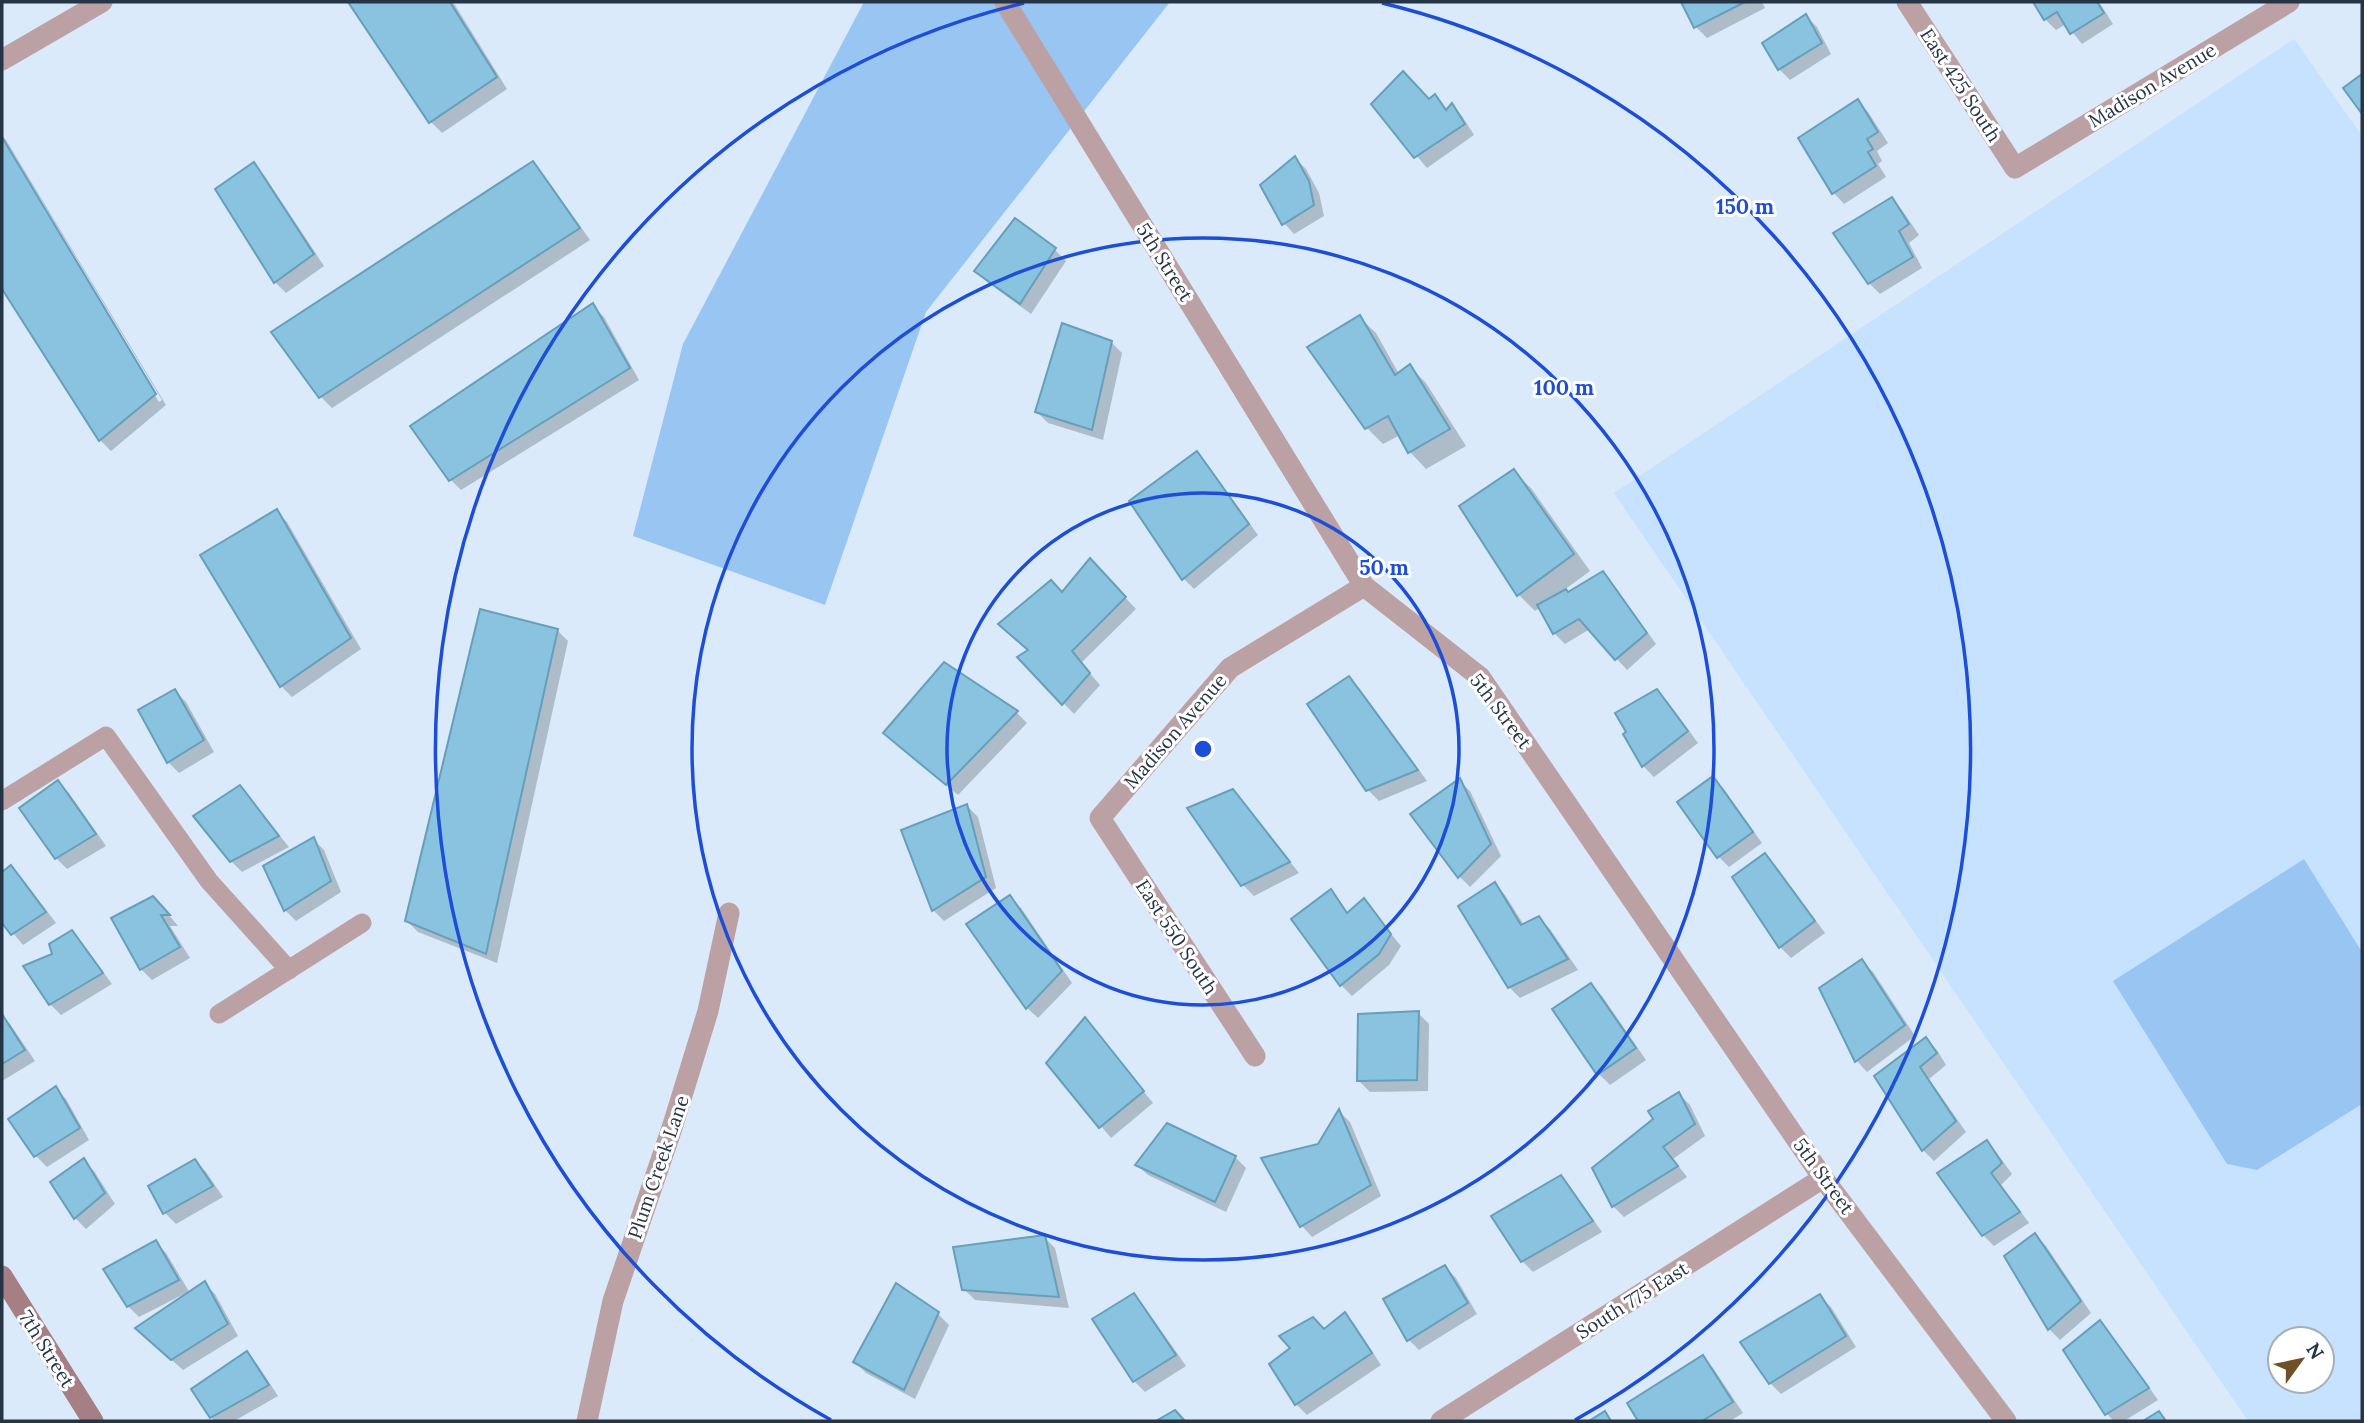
<svg xmlns="http://www.w3.org/2000/svg" width="2364" height="1423" font-family="Lora,serif">
<style>
.built{fill:#c7e2fe;fill-rule:evenodd}
.green{fill:#98c5f2}
.shadow{fill:#0003}
.building{fill:#8ac3df;stroke:#669fb9;stroke-width:2}
.lines{fill:none;stroke-linecap:round;stroke-linejoin:round}
.lane{stroke:#bca1a4;stroke-width:19}
.street{stroke:#bca1a4;stroke-width:21}
.secondary{stroke:#a57f84;stroke-width:21}
.ring{fill:none;stroke:#1d4ed8;stroke-width:3.5}
.labels{text-anchor:middle;stroke-width:6;stroke-linejoin:round;paint-order:stroke}
.street-label{font-size:19px;fill:#253545;stroke:#fff}
.centre{fill:#1d4ed8;stroke:#fff;stroke-width:3.5}
.ring-label{font-size:21px;text-anchor:middle;font-weight:bold;fill:#1d4ed8;stroke:#fff;stroke-width:6;stroke-linejoin:round;paint-order:stroke}
</style>
<rect width="100%" height="100%" fill="#daeafa"/>
<!-- built -->
<path class="built" d="M 2294,39 L 2362,136 L 2362,1421 L 2248,1421 L 1614,493 ZM 2280,1339 L 2322,1339 L 2322,1381 L 2280,1381 Z"/>
<!-- green -->
<g class="green">
<path d="M 864,2 L 1170,2 L 926,312 L 825,605 L 633,536 L 683,344 Z"/>
<path d="M 2304,859 L 2362,952 L 2362,1104 L 2257,1170 L 2227,1164 L 2113,981 Z"/>
</g>
<!-- shadow -->
<g class="shadow">
<path d="M 350,2 L 453,2 L 507,89 L 442,133 L 431,122 Z"/>
<path d="M 1683,2 L 1762,2 L 1765,8 L 1707,38 L 1696,27 Z"/>
<path d="M 2035,2 L 2099,2 L 2113,24 L 2082,44 L 2066,24 L 2056,30 L 2045,19 Z"/>
<path d="M 1806,16 L 1817,27 L 1831,54 L 1790,80 L 1779,69 Z"/>
<path d="M 1435,97 L 1448,111 L 1452,105 L 1462,116 L 1474,135 L 1427,168 L 1373,104 L 1429,101 Z"/>
<path d="M 1858,101 L 1868,112 L 1888,143 L 1877,151 L 1882,161 L 1878,164 L 1886,177 L 1844,204 L 1834,193 L 1800,139 Z"/>
<path d="M 2,136 L 6,140 L 166,405 L 111,451 L 100,440 L 2,286 L 2,140 L 159,402 L 162,400 L 5,140 L 2,140 Z"/>
<path d="M 1295,158 L 1306,169 L 1319,193 L 1324,216 L 1294,234 L 1284,223 Z"/>
<path d="M 253,164 L 264,175 L 324,266 L 286,293 L 275,282 Z"/>
<path d="M 533,164 L 544,175 L 590,240 L 332,408 L 321,397 Z"/>
<path d="M 1892,199 L 1902,210 L 1919,235 L 1909,243 L 1922,268 L 1880,294 L 1869,283 Z"/>
<path d="M 1055,250 L 1066,261 L 1031,314 L 987,282 L 976,271 Z"/>
<path d="M 593,306 L 604,317 L 639,380 L 461,490 L 450,479 Z"/>
<path d="M 1359,317 L 1376,333 L 1399,374 L 1410,367 L 1426,383 L 1466,446 L 1426,469 L 1410,452 L 1400,435 L 1383,444 L 1367,428 Z"/>
<path d="M 1111,342 L 1122,353 L 1103,440 L 1048,423 L 1037,412 Z"/>
<path d="M 1197,453 L 1207,464 L 1258,535 L 1194,589 L 1184,579 Z"/>
<path d="M 1514,472 L 1531,488 L 1590,571 L 1564,590 L 1569,594 L 1603,574 L 1613,584 L 1656,644 L 1627,670 L 1590,629 L 1565,644 L 1554,633 L 1541,607 L 1535,611 L 1519,595 L 1461,506 Z"/>
<path d="M 276,511 L 287,522 L 361,649 L 292,697 L 281,686 Z"/>
<path d="M 1100,571 L 1136,609 L 1081,663 L 1100,685 L 1074,714 L 1020,658 L 1030,651 L 1062,594 Z"/>
<path d="M 557,630 L 568,641 L 497,963 L 418,932 L 407,921 Z"/>
<path d="M 944,664 L 1017,713 L 1027,723 L 958,795 L 896,744 Z"/>
<path d="M 1349,678 L 1360,689 L 1427,781 L 1379,801 L 1368,790 Z"/>
<path d="M 175,691 L 186,702 L 214,752 L 179,773 L 168,762 Z"/>
<path d="M 1657,691 L 1668,702 L 1698,743 L 1654,777 L 1643,766 L 1626,735 Z"/>
<path d="M 1713,779 L 1724,789 L 1762,843 L 1729,867 L 1718,856 Z"/>
<path d="M 1459,781 L 1470,791 L 1501,856 L 1470,887 L 1460,877 L 1413,815 Z"/>
<path d="M 58,782 L 69,793 L 106,846 L 67,869 L 56,858 Z"/>
<path d="M 240,787 L 289,847 L 242,872 L 231,861 Z"/>
<path d="M 1233,791 L 1299,873 L 1254,896 L 1243,885 Z"/>
<path d="M 967,806 L 978,817 L 996,888 L 944,921 L 933,910 Z"/>
<path d="M 313,839 L 324,850 L 341,892 L 296,921 L 285,910 Z"/>
<path d="M 1765,855 L 1776,866 L 1825,933 L 1791,958 L 1780,947 Z"/>
<path d="M 11,868 L 22,878 L 56,923 L 23,945 L 2,920 L 2,874 Z"/>
<path d="M 1495,884 L 1505,895 L 1524,925 L 1539,918 L 1550,929 L 1578,970 L 1520,998 L 1509,987 Z"/>
<path d="M 1331,891 L 1349,914 L 1364,901 L 1401,946 L 1389,965 L 1352,996 L 1341,985 Z"/>
<path d="M 1010,897 L 1021,908 L 1072,983 L 1038,1018 L 1027,1008 L 969,924 Z"/>
<path d="M 164,909 L 178,926 L 170,926 L 190,958 L 152,980 L 141,969 L 113,918 Z"/>
<path d="M 71,932 L 82,943 L 112,984 L 61,1015 L 50,1004 L 54,955 Z"/>
<path d="M 1862,962 L 1873,972 L 1915,1036 L 1867,1072 L 1857,1061 L 1821,988 Z"/>
<path d="M 1591,985 L 1602,996 L 1646,1060 L 1610,1085 L 1599,1074 L 1554,1009 Z"/>
<path d="M 1418,1013 L 1429,1024 L 1428,1091 L 1370,1092 L 1359,1081 Z"/>
<path d="M 2,1016 L 10,1024 L 35,1061 L 2,1081 Z"/>
<path d="M 1085,1020 L 1153,1103 L 1111,1138 L 1048,1063 Z"/>
<path d="M 1926,1039 L 1937,1050 L 1946,1065 L 1929,1079 L 1966,1132 L 1934,1161 L 1923,1150 L 1876,1077 Z"/>
<path d="M 55,1088 L 66,1099 L 89,1140 L 47,1167 L 36,1156 L 10,1119 Z"/>
<path d="M 1679,1094 L 1690,1105 L 1705,1136 L 1673,1159 L 1687,1177 L 1624,1217 L 1613,1206 L 1655,1119 Z"/>
<path d="M 1340,1112 L 1350,1122 L 1381,1196 L 1312,1237 L 1302,1226 L 1264,1159 L 1319,1145 Z"/>
<path d="M 1987,1142 L 1997,1153 L 2012,1174 L 2001,1185 L 2029,1223 L 1994,1246 L 1983,1235 L 1939,1174 Z"/>
<path d="M 1235,1157 L 1246,1168 L 1226,1212 L 1148,1175 L 1137,1165 Z"/>
<path d="M 83,1161 L 94,1171 L 115,1204 L 86,1229 L 75,1218 L 52,1182 Z"/>
<path d="M 195,1161 L 206,1172 L 223,1197 L 176,1224 L 165,1213 L 150,1187 Z"/>
<path d="M 1561,1177 L 1571,1188 L 1602,1232 L 1533,1272 L 1522,1261 Z"/>
<path d="M 2035,1235 L 2046,1246 L 2091,1313 L 2060,1340 L 2049,1329 Z"/>
<path d="M 1044,1237 L 1055,1248 L 1069,1308 L 975,1300 L 964,1289 Z"/>
<path d="M 155,1242 L 166,1253 L 190,1293 L 205,1284 L 215,1294 L 238,1336 L 183,1370 L 148,1339 L 189,1294 L 188,1292 L 139,1317 L 128,1306 Z"/>
<path d="M 1445,1267 L 1456,1278 L 1477,1314 L 1419,1350 L 1408,1339 Z"/>
<path d="M 1133,1295 L 1144,1306 L 1186,1366 L 1145,1392 L 1134,1381 Z"/>
<path d="M 1820,1296 L 1831,1307 L 1856,1347 L 1781,1394 L 1770,1383 L 1743,1343 Z"/>
<path d="M 938,1314 L 949,1325 L 915,1399 L 866,1373 L 855,1362 Z"/>
<path d="M 1345,1314 L 1355,1325 L 1381,1365 L 1307,1415 L 1296,1404 L 1324,1331 Z"/>
<path d="M 2100,1322 L 2110,1333 L 2158,1400 L 2124,1421 L 2114,1421 L 2107,1414 L 2066,1350 Z"/>
<path d="M 246,1353 L 257,1364 L 278,1396 L 234,1421 L 215,1421 L 211,1417 Z"/>
<path d="M 1702,1357 L 1713,1368 L 1743,1413 L 1730,1421 L 1640,1421 L 1629,1404 Z"/>
</g>
<!-- building -->
<g class="building">
<path d="M 348,2 L 450,2 L 497,77 L 429,123 Z"/>
<path d="M 1681,2 L 1745,2 L 1694,28 Z"/>
<path d="M 2033,2 L 2097,2 L 2104,13 L 2070,34 L 2057,12 L 2044,20 Z"/>
<path d="M 1806,14 L 1822,43 L 1778,70 L 1762,43 Z"/>
<path d="M 1403,71 L 1429,99 L 1435,94 L 1446,110 L 1452,103 L 1465,124 L 1414,158 L 1371,104 Z"/>
<path d="M 2362,74 L 2362,114 L 2343,88 Z"/>
<path d="M 1858,99 L 1878,132 L 1867,139 L 1873,149 L 1868,152 L 1876,166 L 1832,194 L 1798,138 Z"/>
<path d="M 2,137 L 156,394 L 99,441 L 2,289 Z"/>
<path d="M 1295,156 L 1309,181 L 1314,205 L 1282,225 L 1260,185 Z"/>
<path d="M 533,161 L 580,228 L 319,398 L 271,332 Z"/>
<path d="M 254,162 L 314,254 L 274,283 L 215,189 Z"/>
<path d="M 1892,197 L 1909,224 L 1899,231 L 1913,257 L 1868,284 L 1833,233 Z"/>
<path d="M 1015,218 L 1056,248 L 1020,304 L 974,271 Z"/>
<path d="M 593,303 L 630,368 L 449,481 L 410,426 Z"/>
<path d="M 1360,315 L 1395,375 L 1410,364 L 1450,429 L 1408,453 L 1388,416 L 1365,429 L 1307,347 Z"/>
<path d="M 1062,323 L 1112,341 L 1092,430 L 1035,412 Z"/>
<path d="M 1197,451 L 1249,524 L 1182,580 L 1129,501 Z"/>
<path d="M 1514,469 L 1574,554 L 1517,596 L 1459,506 Z"/>
<path d="M 277,509 L 351,638 L 280,687 L 200,555 Z"/>
<path d="M 1090,558 L 1126,597 L 1072,651 L 1090,673 L 1062,705 L 1017,657 L 1028,650 L 998,624 L 1051,580 L 1062,592 Z"/>
<path d="M 1603,571 L 1647,633 L 1615,660 L 1579,619 L 1553,634 L 1537,605 L 1566,589 L 1568,592 Z"/>
<path d="M 480,609 L 558,629 L 486,954 L 405,921 Z"/>
<path d="M 944,662 L 1018,711 L 946,785 L 883,733 Z"/>
<path d="M 1349,676 L 1418,770 L 1366,791 L 1307,704 Z"/>
<path d="M 175,689 L 204,740 L 167,763 L 138,710 Z"/>
<path d="M 1657,689 L 1688,731 L 1642,767 L 1623,734 L 1626,732 L 1615,713 Z"/>
<path d="M 1713,776 L 1753,832 L 1717,858 L 1677,802 Z"/>
<path d="M 1460,778 L 1491,844 L 1458,878 L 1410,814 Z"/>
<path d="M 58,780 L 96,834 L 55,859 L 19,808 Z"/>
<path d="M 240,785 L 279,836 L 230,862 L 193,816 Z"/>
<path d="M 1233,789 L 1290,862 L 1241,886 L 1187,808 Z"/>
<path d="M 967,804 L 986,877 L 932,911 L 901,830 Z"/>
<path d="M 314,837 L 331,881 L 284,911 L 263,866 Z"/>
<path d="M 1765,853 L 1815,921 L 1779,948 L 1732,877 Z"/>
<path d="M 11,865 L 46,912 L 11,935 L 2,923 L 2,872 Z"/>
<path d="M 1495,882 L 1521,925 L 1539,916 L 1568,959 L 1508,988 L 1458,906 Z"/>
<path d="M 1331,889 L 1347,913 L 1364,898 L 1391,934 L 1379,954 L 1340,986 L 1291,919 Z"/>
<path d="M 1010,895 L 1062,971 L 1026,1009 L 966,924 Z"/>
<path d="M 153,896 L 170,915 L 161,915 L 180,947 L 140,970 L 111,918 Z"/>
<path d="M 72,930 L 103,973 L 49,1005 L 23,966 L 52,954 L 49,944 Z"/>
<path d="M 1862,959 L 1905,1025 L 1855,1062 L 1819,988 Z"/>
<path d="M 1591,983 L 1636,1048 L 1597,1075 L 1552,1009 Z"/>
<path d="M 1419,1011 L 1417,1080 L 1357,1081 L 1358,1014 Z"/>
<path d="M 2,1014 L 25,1050 L 2,1064 Z"/>
<path d="M 1085,1017 L 1144,1091 L 1099,1128 L 1046,1063 Z"/>
<path d="M 1926,1037 L 1937,1053 L 1920,1067 L 1956,1121 L 1922,1151 L 1874,1076 Z"/>
<path d="M 56,1086 L 80,1128 L 34,1157 L 8,1119 Z"/>
<path d="M 1679,1092 L 1695,1124 L 1663,1147 L 1678,1166 L 1612,1207 L 1592,1168 L 1653,1119 L 1648,1111 Z"/>
<path d="M 1339,1109 L 1371,1185 L 1300,1227 L 1261,1158 L 1318,1144 Z"/>
<path d="M 1167,1123 L 1236,1156 L 1215,1202 L 1135,1165 Z"/>
<path d="M 1987,1140 L 2002,1163 L 1991,1173 L 2020,1212 L 1982,1236 L 1937,1173 Z"/>
<path d="M 84,1158 L 105,1193 L 74,1219 L 50,1182 Z"/>
<path d="M 195,1159 L 213,1186 L 163,1214 L 148,1186 Z"/>
<path d="M 1561,1175 L 1593,1221 L 1521,1262 L 1491,1216 Z"/>
<path d="M 2035,1233 L 2081,1301 L 2048,1330 L 2004,1256 Z"/>
<path d="M 1045,1235 L 1059,1297 L 962,1290 L 953,1247 Z"/>
<path d="M 156,1240 L 179,1280 L 127,1307 L 103,1269 Z"/>
<path d="M 1445,1265 L 1468,1303 L 1407,1341 L 1383,1299 Z"/>
<path d="M 205,1281 L 228,1324 L 171,1360 L 135,1328 Z"/>
<path d="M 896,1283 L 939,1312 L 904,1390 L 853,1362 Z"/>
<path d="M 1134,1293 L 1176,1355 L 1133,1382 L 1092,1319 Z"/>
<path d="M 1820,1294 L 1846,1336 L 1769,1384 L 1740,1342 Z"/>
<path d="M 1345,1312 L 1372,1353 L 1295,1405 L 1269,1364 L 1290,1348 L 1279,1336 L 1313,1317 L 1324,1329 Z"/>
<path d="M 2100,1320 L 2149,1388 L 2105,1415 L 2063,1350 Z"/>
<path d="M 247,1351 L 269,1385 L 210,1418 L 191,1389 Z"/>
<path d="M 1703,1355 L 1733,1402 L 1702,1421 L 1638,1421 L 1627,1403 Z"/>
<path d="M 1175,1410 L 1185,1421 L 1156,1421 Z"/>
<path d="M 1605,1411 L 1611,1421 L 1589,1421 Z"/>
<path d="M 2159,1411 L 2166,1421 L 2143,1421 Z"/>
</g>
<g class="lines">
<!-- lane -->
<g class="lane">
<path d="M 2,801 L 106,736 L 209,881 L 289,970"/>
<path d="M 219,1014 L 362,923"/>
</g>
<!-- street -->
<g class="street">
<path d="M 1005,2 L 1364,586 L 1480,677 L 1823,1178 L 2006,1421"/>
<path d="M 1907,2 L 2015,168 L 2289,2"/>
<path d="M 2,60 L 102,2"/>
<path d="M 1255,1056 L 1100,818 L 1230,668 L 1364,586"/>
<path d="M 587,1421 L 613,1301 L 672,1128 L 708,1011 L 729,913"/>
<path d="M 1441,1421 L 1823,1178"/>
</g>
<!-- secondary -->
<path class="secondary" d="M 2,1276 L 93,1421"/>
</g>
<!-- distance rings -->
<g class="ring">
<circle cx="1203" cy="749" r="256"/>
<circle cx="1203" cy="749" r="511"/>
<path d="M831 1420A767 767 0 0 1 1024 3M1382 3A767 767 0 0 1 1575 1420"/>
</g>
<g class="labels">
<!-- street labels -->
<g class="street-label">
<text transform="translate(1961 85) rotate(57)" y="7">East 425 South</text>
<text transform="translate(2152 85) rotate(-31)" y="7">Madison Avenue</text>
<text transform="translate(1165 262) rotate(58)" y="7">5th Street</text>
<text transform="translate(1501 711) rotate(53)" y="7">5th Street</text>
<text transform="translate(1175 731) rotate(-49)" y="7">Madison Avenue</text>
<text transform="translate(1177 937) rotate(57)" y="7">East 550 South</text>
<text transform="translate(658 1167) rotate(-71)" y="7">Plum Creek Lane</text>
<text transform="translate(1824 1176) rotate(54)" y="7">5th Street</text>
<text transform="translate(1632 1300) rotate(-32)" y="7">South 775 East</text>
<text transform="translate(47 1349) rotate(58)" y="7">7th Street</text>
</g>
</g>
<circle cx="1203" cy="749" r="10" class="centre"/>
<g class="ring-label">
<text x="1745" y="214">150 m</text>
<text x="1564" y="395">100 m</text>
<text x="1384" y="575">50 m</text>
</g>
<!-- border -->
<rect width="2364" height="1423" fill="none" stroke="#253545" stroke-width="7"/>
<!-- north arrow -->
<g transform="translate(2301 1360) rotate(57)"><circle r="33" fill="#ffffff" stroke="#a8aeb5" stroke-width="2"/>
<path d="M0-5L12 26L0 18L-12 26Z" fill="#725027"/>
<text y="-10" font-size="19" font-weight="bold" text-anchor="middle" fill="#253545">N</text>
</g>
</svg>
